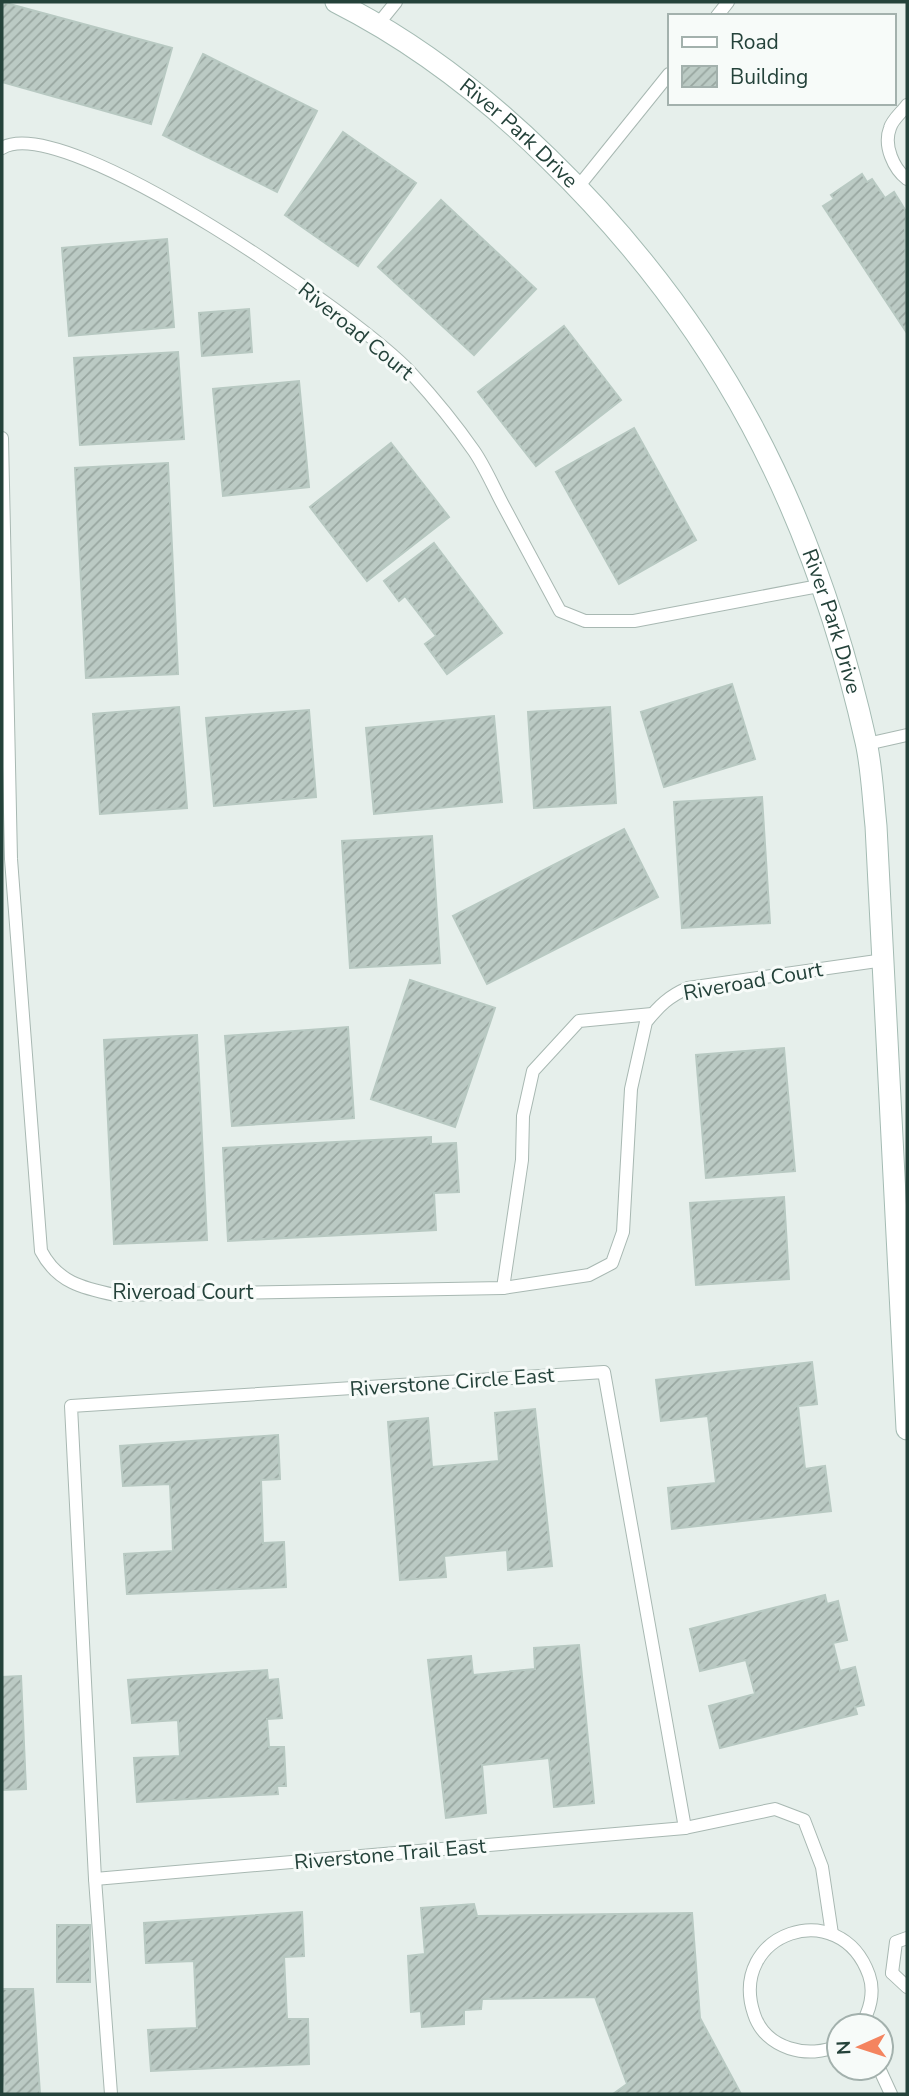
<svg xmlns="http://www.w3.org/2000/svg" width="909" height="2096" font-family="'Nunito Sans',sans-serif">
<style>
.building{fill:url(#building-hatch);stroke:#b8c9c2;stroke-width:2}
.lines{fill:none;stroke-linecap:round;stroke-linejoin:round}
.lane-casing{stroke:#a8b8b2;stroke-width:14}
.secondary-casing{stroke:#a4bbb3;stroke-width:23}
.lane{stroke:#fff;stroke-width:12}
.secondary{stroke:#fff;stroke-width:21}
.labels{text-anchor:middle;stroke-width:6;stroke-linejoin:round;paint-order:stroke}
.street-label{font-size:21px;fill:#24423a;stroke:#f7fbf9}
</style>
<defs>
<pattern id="building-hatch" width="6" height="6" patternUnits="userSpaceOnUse" patternTransform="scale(1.75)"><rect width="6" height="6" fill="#bbcac4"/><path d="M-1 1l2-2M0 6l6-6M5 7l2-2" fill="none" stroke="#98a6a0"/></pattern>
</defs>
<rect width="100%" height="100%" fill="#e6efeb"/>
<!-- building -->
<g class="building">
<path d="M 2,2 L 172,48 L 151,124 L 2,82 Z"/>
<path d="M 203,54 L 317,111 L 277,192 L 163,135 Z"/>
<path d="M 343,132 L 416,183 L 358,266 L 285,215 Z"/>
<path d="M 862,174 L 867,182 L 872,179 L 885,198 L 894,192 L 907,213 L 905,226 L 907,333 L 823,206 L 834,199 L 831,195 Z"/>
<path d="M 441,200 L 536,289 L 474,355 L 378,267 Z"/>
<path d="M 167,239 L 174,327 L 69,336 L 62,248 Z"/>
<path d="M 249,309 L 252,352 L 202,356 L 199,313 Z"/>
<path d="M 564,326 L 621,400 L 536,466 L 478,392 Z"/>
<path d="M 178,352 L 184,439 L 80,445 L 74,358 Z"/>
<path d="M 299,381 L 309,487 L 223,496 L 213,389 Z"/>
<path d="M 634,428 L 696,540 L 619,584 L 556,472 Z"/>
<path d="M 391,443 L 449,517 L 367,581 L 310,507 Z"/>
<path d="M 168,463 L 178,674 L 86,678 L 75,468 Z"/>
<path d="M 434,543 L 502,633 L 447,674 L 425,644 L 436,636 L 405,596 L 399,601 L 384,581 Z"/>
<path d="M 732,684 L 755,759 L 664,787 L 641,712 Z"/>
<path d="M 179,707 L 187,808 L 100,814 L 93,714 Z"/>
<path d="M 610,707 L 616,803 L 534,808 L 528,712 Z"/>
<path d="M 309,710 L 316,797 L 214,806 L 206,718 Z"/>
<path d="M 494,716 L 502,802 L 374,814 L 366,728 Z"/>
<path d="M 762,797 L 770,923 L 682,928 L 674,802 Z"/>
<path d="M 624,829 L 658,897 L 487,984 L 453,916 Z"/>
<path d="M 432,836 L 440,963 L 350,968 L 342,841 Z"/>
<path d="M 410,980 L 495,1008 L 455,1127 L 371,1099 Z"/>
<path d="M 348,1027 L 354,1118 L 232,1126 L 225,1036 Z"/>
<path d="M 197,1035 L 207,1240 L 114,1244 L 104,1040 Z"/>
<path d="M 784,1048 L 795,1171 L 706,1178 L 696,1055 Z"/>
<path d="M 431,1137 L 431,1144 L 456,1143 L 459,1192 L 434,1193 L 436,1230 L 228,1241 L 223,1148 Z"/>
<path d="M 784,1197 L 789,1279 L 696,1285 L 690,1203 Z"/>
<path d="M 812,1362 L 817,1404 L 798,1406 L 805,1469 L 825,1466 L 831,1511 L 672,1529 L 668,1488 L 716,1483 L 708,1416 L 661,1421 L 656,1380 Z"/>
<path d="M 535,1409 L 552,1566 L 508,1570 L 507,1550 L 444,1556 L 446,1577 L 400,1580 L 388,1422 L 428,1418 L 432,1467 L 499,1461 L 495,1413 Z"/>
<path d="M 278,1435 L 280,1479 L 261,1480 L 263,1543 L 284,1542 L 286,1587 L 127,1594 L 124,1554 L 173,1551 L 170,1484 L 123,1486 L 120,1446 Z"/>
<path d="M 825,1595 L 827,1604 L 838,1601 L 847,1640 L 833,1643 L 840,1671 L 855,1667 L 864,1705 L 855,1707 L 857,1714 L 720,1748 L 709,1706 L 755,1694 L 746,1660 L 700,1671 L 690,1629 Z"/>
<path d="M 579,1645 L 594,1803 L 554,1807 L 549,1758 L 482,1765 L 486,1813 L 446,1818 L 428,1660 L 471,1656 L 473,1675 L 535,1669 L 534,1648 Z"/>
<path d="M 267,1670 L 268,1680 L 278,1679 L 282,1718 L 267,1719 L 269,1747 L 284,1747 L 286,1786 L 277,1786 L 278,1794 L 137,1802 L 134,1758 L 180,1756 L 178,1720 L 132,1723 L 128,1680 Z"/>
<path d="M 21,1676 L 26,1789 L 2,1790 L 2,1677 Z"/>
<path d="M 474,1904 L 477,1916 L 692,1913 L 700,2018 L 741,2094 L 613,2094 L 627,2084 L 595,1997 L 482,1999 L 481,2009 L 464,2010 L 464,2024 L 422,2027 L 421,2011 L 411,2012 L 408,1956 L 425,1954 L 421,1908 Z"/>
<path d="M 302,1912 L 304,1956 L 284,1957 L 287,2019 L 308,2019 L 309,2064 L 151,2071 L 148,2030 L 197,2028 L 194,1961 L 146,1963 L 144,1923 Z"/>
<rect x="57" y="1925" width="33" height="57"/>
<path d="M 2,1989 L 33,1989 L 40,2094 L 5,2094 L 4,2078 L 2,2078 Z"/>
</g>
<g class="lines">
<!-- lane casing -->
<g class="lane-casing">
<g id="lane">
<path d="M 717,16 L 728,2"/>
<path d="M 379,23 L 396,2"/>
<path d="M 907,105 C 902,112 892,120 890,128 C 883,146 894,169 907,179"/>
<path d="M 2,148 C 65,110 363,320 411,373 C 433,397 456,425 474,451 C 485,467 493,486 502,503 C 521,539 541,575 560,611 L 585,621 L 634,621 L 824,585"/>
<path d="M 578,187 L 669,74"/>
<path d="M 2,438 L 11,859 L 41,1251 C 57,1282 82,1288 115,1295 L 503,1288 L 589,1275 L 612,1263 L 623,1232 L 631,1089 L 646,1022 C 659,1006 669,996 688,988 L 884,960"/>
<path d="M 867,744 L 907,735"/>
<path d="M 503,1288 L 522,1160 L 523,1116 L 533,1071 L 579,1021 L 652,1014"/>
<path d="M 95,1879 L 685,1828 L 775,1809 L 804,1820 L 822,1867 L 832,1934"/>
<path d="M 892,1973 L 896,1942 L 907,1938"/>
<path d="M 892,1973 L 907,1987"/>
<path d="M 839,2045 C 809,2060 765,2049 754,2014 C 727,1933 840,1894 869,1975 C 875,1992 870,2012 860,2026"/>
<path d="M 879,2068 L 891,2094"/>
<path d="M 111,2094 L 95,1879 L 71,1406 L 604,1372 L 685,1828"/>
</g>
</g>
<!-- secondary casing -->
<g class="secondary-casing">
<g id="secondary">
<path id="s1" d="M 336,2 C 415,42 485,96 548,158 C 719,324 814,510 866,742 C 872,769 873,798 876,826 L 907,1429"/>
</g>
</g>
<!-- lane -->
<use href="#lane" class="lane"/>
<!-- secondary -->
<use href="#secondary" class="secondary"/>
</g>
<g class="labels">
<!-- street labels -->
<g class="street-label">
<text dy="7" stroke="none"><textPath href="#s1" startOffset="226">River Park Drive</textPath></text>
<text transform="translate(356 331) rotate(39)" y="7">Riveroad Court</text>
<text dy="7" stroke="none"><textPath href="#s1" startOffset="814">River Park Drive</textPath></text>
<text transform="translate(753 981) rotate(-10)" y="7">Riveroad Court</text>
<text x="183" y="1299">Riveroad Court</text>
<text transform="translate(452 1382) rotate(-4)" y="7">Riverstone Circle East</text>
<text transform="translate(390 1854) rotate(-5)" y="7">Riverstone Trail East</text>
</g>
</g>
<!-- border -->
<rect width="909" height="2096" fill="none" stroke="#24423a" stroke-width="7"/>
<!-- legend -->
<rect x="668" y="14" width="228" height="91" fill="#f7fbf9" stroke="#a3b1ad" stroke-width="2"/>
<rect x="682" y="37" width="35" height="10" fill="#ffffff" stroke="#a3b1ad" stroke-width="2"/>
<text x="730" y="49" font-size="21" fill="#24423a">Road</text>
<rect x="682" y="66" width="35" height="21" fill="url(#building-hatch)" stroke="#a3b1ad" stroke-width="2"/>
<text x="730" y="84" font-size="21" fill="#24423a">Building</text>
<!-- north arrow -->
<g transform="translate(860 2047) rotate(267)"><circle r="33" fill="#f7fbf9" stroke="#a3b1ad" stroke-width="2"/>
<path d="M0-5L12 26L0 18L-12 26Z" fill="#f4845f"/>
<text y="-10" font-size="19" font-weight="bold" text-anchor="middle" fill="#24423a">N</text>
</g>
</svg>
